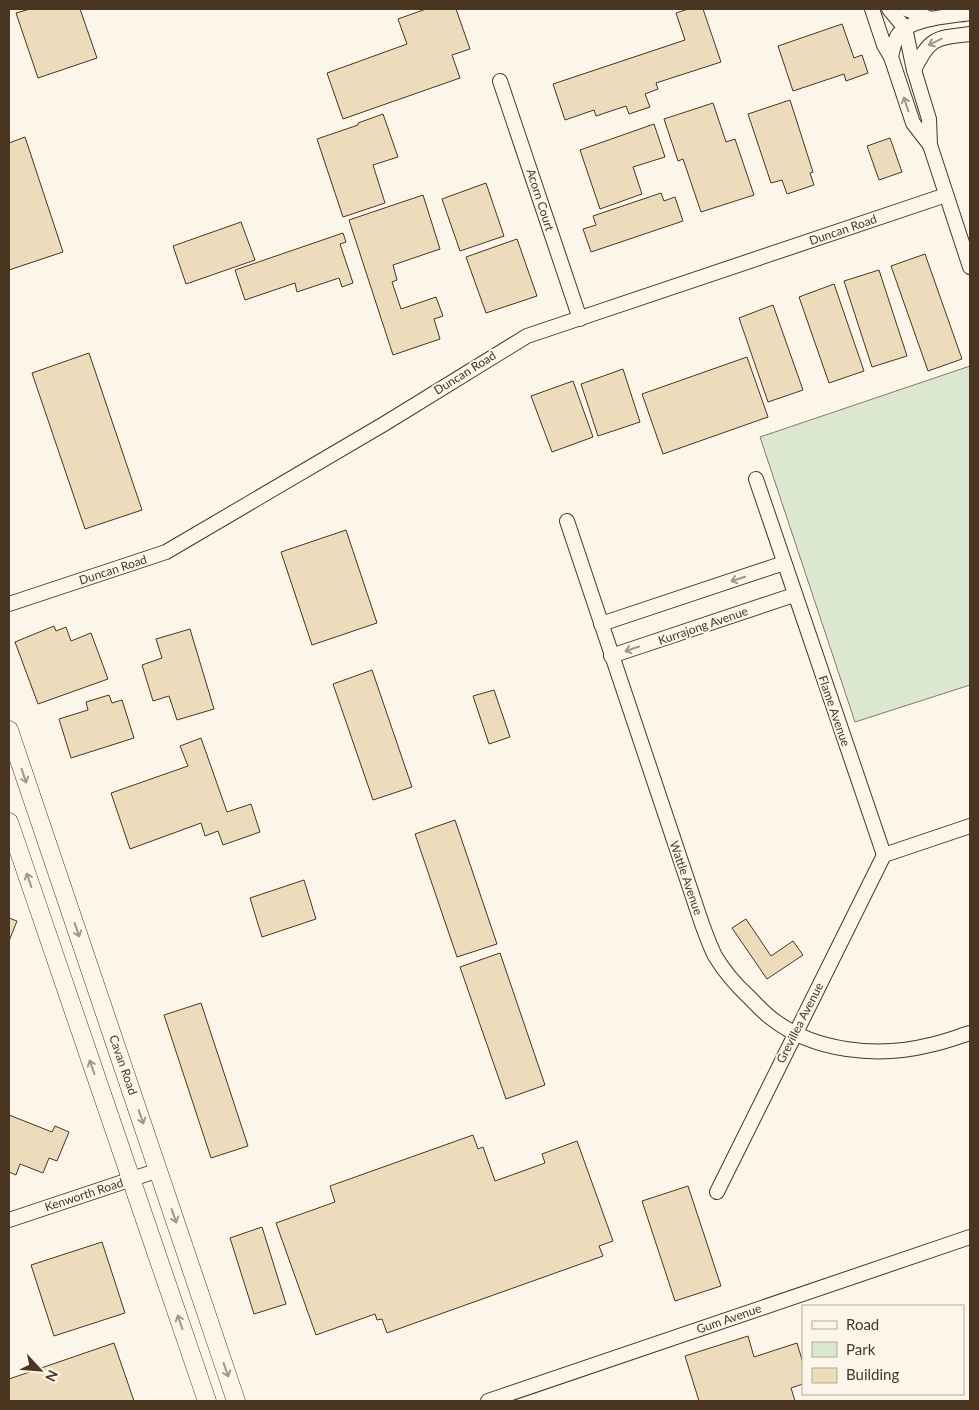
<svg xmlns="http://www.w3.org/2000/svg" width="979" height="1410" font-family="Lato,sans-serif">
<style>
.green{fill:#dce7d0;stroke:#887966}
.building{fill:#ecdcbc;stroke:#4a3520}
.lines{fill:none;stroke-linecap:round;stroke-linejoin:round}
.minor-casing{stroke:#4a3520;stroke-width:16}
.major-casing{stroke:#4a3520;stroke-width:19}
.minor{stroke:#fbf6e9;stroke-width:14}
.major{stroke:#fbf6e9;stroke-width:18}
.oneway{stroke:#a29684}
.labels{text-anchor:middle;stroke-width:4;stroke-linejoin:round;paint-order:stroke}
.street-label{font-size:12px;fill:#4a3520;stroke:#fbf6e9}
</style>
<rect width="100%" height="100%" fill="#fbf6e9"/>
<!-- green -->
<path class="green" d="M 970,366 L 970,685 L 855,722 L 760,437 Z"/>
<!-- building -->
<g class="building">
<path d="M 30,9 L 80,9 L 97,58 L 38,78 L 16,13 Z"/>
<path d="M 426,9 L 456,9 L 470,49 L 452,55 L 460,78 L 343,119 L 327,73 L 407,44 L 398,19 Z"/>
<path d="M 688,9 L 703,9 L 721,62 L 656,83 L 658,89 L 645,94 L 650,107 L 629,114 L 626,106 L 596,116 L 594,110 L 565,120 L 553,84 L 685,40 L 676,13 Z"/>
<path d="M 842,24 L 854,58 L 862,55 L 868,73 L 846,81 L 844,74 L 793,91 L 778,46 Z"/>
<path d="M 790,100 L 813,172 L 810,173 L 814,185 L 787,194 L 782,180 L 771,183 L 748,114 Z"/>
<path d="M 713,103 L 726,142 L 735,139 L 754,195 L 701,212 L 683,159 L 678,161 L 664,119 Z"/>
<path d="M 383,114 L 398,157 L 373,165 L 385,203 L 343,217 L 317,139 L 358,125 L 358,123 Z"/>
<path d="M 654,124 L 665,157 L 633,167 L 642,194 L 600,209 L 580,150 Z"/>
<path d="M 25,137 L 63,252 L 9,270 L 9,143 Z"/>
<path d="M 890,138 L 902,172 L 879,180 L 867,146 Z"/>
<path d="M 486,183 L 504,236 L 460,251 L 442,199 Z"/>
<path d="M 661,193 L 664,201 L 675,197 L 683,221 L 591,252 L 583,229 L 596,225 L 593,216 Z"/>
<path d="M 423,195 L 440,249 L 393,265 L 397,280 L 392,282 L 401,309 L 436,297 L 443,316 L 434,319 L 440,339 L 393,355 L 349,220 Z"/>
<path d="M 241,222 L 255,260 L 186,284 L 173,246 Z"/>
<path d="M 343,233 L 346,242 L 340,244 L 353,283 L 342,287 L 339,278 L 297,292 L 295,283 L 245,300 L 235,270 Z"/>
<path d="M 517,239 L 537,296 L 486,313 L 466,257 Z"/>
<path d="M 925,254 L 962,359 L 928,371 L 891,266 Z"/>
<path d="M 879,270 L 907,356 L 872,367 L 844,281 Z"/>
<path d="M 834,284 L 864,371 L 829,383 L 799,297 Z"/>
<path d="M 773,305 L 803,390 L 768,402 L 739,318 Z"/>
<path d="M 89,353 L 142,510 L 85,529 L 32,373 Z"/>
<path d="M 747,357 L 768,417 L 663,454 L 642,394 Z"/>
<path d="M 623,369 L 640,422 L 598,436 L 581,384 Z"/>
<path d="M 573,381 L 593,437 L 552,452 L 531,396 Z"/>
<path d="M 346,530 L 377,623 L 312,645 L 281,552 Z"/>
<path d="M 54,626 L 56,631 L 66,627 L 71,641 L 91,633 L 108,679 L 38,704 L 15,642 Z"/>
<path d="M 190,629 L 214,709 L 177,720 L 169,696 L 153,701 L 142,665 L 162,658 L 156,639 Z"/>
<path d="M 372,670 L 412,787 L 373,800 L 333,684 Z"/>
<path d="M 494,690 L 510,737 L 489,744 L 473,696 Z"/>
<path d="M 109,695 L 112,703 L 122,700 L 134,738 L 71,758 L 59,719 L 88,710 L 86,702 Z"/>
<path d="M 201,738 L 227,812 L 251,804 L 260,832 L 223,845 L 218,831 L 205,836 L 201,823 L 130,849 L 111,793 L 188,766 L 180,746 Z"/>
<path d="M 455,820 L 497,944 L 457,957 L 415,834 Z"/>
<path d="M 304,880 L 316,919 L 262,937 L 250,898 Z"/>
<path d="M 9,918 L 17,921 L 9,941 Z"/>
<path d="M 746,919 L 771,956 L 793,941 L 803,955 L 767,979 L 732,928 Z"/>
<path d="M 500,953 L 545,1085 L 506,1099 L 460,967 Z"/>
<path d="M 201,1003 L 248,1146 L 211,1158 L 164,1015 Z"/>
<path d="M 9,1115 L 52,1132 L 55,1126 L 69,1132 L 57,1161 L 49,1158 L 43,1173 L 20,1164 L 16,1175 L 9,1172 Z"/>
<path d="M 473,1135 L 478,1149 L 483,1147 L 495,1181 L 545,1163 L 542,1154 L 577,1141 L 613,1241 L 599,1246 L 603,1256 L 387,1333 L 382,1319 L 377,1320 L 375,1314 L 316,1335 L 276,1223 L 335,1202 L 330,1186 Z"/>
<path d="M 688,1186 L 721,1286 L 675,1301 L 642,1201 Z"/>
<path d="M 262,1227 L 286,1304 L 254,1314 L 230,1238 Z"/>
<path d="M 102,1242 L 125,1313 L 54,1336 L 31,1265 Z"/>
<path d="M 748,1336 L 754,1357 L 797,1343 L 803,1363 L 803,1384 L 791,1388 L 795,1401 L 699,1401 L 685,1356 Z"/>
<path d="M 114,1343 L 134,1401 L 9,1401 L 9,1379 Z"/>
</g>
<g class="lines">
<!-- minor casing -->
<g class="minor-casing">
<g id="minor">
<path d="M 872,9 L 884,45 L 891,57 L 913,123 L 930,145"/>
<path d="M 889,9 L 905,28 L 914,70 L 929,119 L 930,145 L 970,267"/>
<path d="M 906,9 L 931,19"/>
<path d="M 891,57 C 893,49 894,41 898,35 C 910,18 952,16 970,13"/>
<path d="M 914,70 C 930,37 936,38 970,34"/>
<path d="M 500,81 L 580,319"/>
<path d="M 756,479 L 884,855 L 970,826"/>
<path d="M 567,521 L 702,924 C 706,935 710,946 715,956 C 724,971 736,985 749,997 C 756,1004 763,1012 771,1018 C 814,1052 878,1058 930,1045 C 944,1042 957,1037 970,1033"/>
<path d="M 9,604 L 166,552 L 384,424 L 527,336 L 946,195"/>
<path d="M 601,624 L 784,563"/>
<path d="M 611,656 L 794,595"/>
<path d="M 717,1192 L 884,855"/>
<path d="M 9,1220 L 159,1170"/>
<path d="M 488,1401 L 970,1237"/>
</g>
</g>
<!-- major casing -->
<g class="major-casing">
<g id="major">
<path d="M 9,730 L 236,1401"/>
<path d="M 9,822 L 207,1401"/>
</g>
</g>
<!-- minor -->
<use href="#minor" class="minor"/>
<!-- major -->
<use href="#major" class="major"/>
</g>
<!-- one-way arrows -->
<defs><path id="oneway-shaft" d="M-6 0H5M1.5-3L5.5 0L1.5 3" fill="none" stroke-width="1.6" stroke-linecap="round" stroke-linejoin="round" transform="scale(1.25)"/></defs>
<g class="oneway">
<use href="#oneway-shaft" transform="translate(935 42) rotate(154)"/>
<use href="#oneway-shaft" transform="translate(906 104) rotate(-108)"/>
<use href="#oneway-shaft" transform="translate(738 579) rotate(162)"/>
<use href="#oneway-shaft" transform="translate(632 649) rotate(161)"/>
<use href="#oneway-shaft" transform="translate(24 776) rotate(71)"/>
<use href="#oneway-shaft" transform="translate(29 880) rotate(-109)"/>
<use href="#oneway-shaft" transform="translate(77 930) rotate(71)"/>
<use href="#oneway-shaft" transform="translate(92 1067) rotate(-109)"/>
<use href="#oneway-shaft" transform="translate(141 1117) rotate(71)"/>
<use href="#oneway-shaft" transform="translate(174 1216) rotate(71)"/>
<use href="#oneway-shaft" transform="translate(180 1322) rotate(-109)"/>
<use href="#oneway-shaft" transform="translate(226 1370) rotate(71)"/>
</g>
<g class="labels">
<!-- street labels -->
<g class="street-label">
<text transform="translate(540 200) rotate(72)" y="4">Acorn Court</text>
<text transform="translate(843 230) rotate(-19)" y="4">Duncan Road</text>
<text transform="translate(465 373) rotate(-32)" y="4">Duncan Road</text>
<text transform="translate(113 570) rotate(-18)" y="4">Duncan Road</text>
<text transform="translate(703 626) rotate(-19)" y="4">Kurrajong Avenue</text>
<text transform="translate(834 711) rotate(71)" y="4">Flame Avenue</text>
<text transform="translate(686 878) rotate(71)" y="4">Wattle Avenue</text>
<text transform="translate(800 1023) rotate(-63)" y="4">Grevillea Avenue</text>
<text transform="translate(123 1065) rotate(71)" y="4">Cavan Road</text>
<text transform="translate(84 1195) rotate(-18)" y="4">Kenworth Road</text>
<text transform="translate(729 1319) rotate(-19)" y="4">Gum Avenue</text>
</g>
</g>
<!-- border -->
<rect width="979" height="1410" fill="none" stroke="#4a3520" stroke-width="20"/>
<!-- legend -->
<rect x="802" y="1305" width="162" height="90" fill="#fbf6e9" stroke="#b4a999"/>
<rect x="812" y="1321" width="25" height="8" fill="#fbf6e9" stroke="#b4a999"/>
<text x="846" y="1330" font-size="15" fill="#4a3520">Road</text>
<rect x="812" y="1342" width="25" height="15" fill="#dce7d0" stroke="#b4a999"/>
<text x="846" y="1355" font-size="15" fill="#4a3520">Park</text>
<rect x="812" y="1368" width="25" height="15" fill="#ecdcbc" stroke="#b4a999"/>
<text x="846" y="1380" font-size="15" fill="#4a3520">Building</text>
<!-- north arrow -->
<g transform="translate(40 1370) rotate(116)" stroke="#fbf6e9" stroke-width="4" paint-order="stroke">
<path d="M0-4L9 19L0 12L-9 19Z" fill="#4a3520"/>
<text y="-8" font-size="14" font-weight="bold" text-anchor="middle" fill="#4a3520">N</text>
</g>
</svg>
